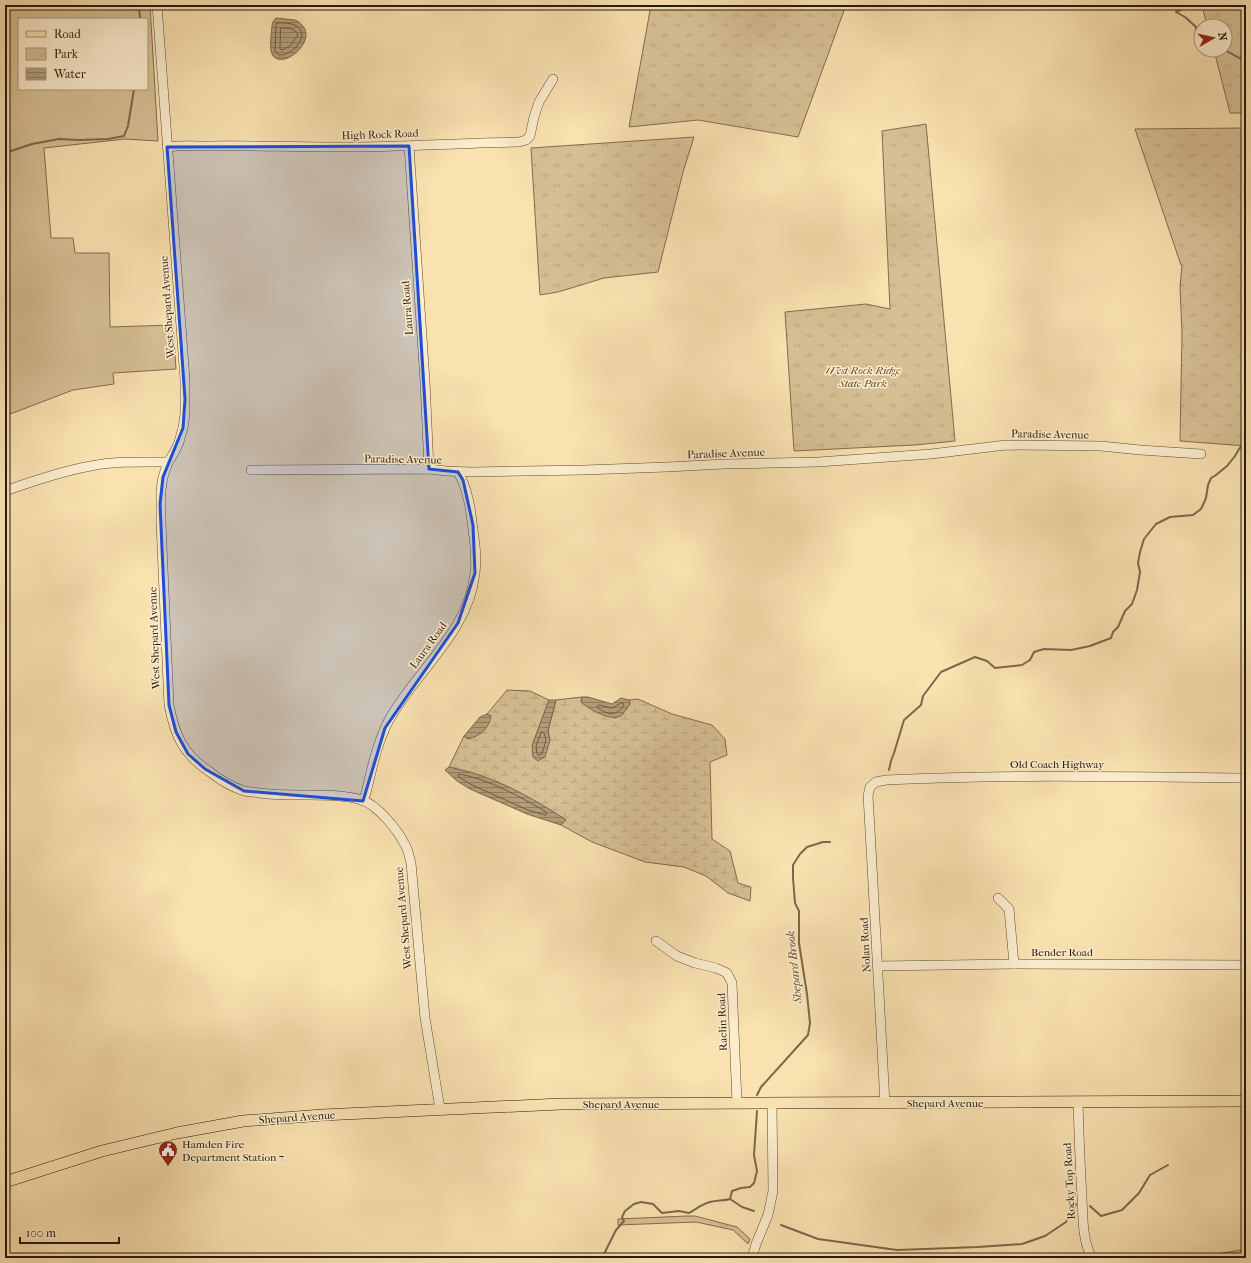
<svg xmlns="http://www.w3.org/2000/svg" width="1251" height="1263" font-family="'IM FELL French Canon',serif">
<style>
.grass{fill:#d6bf94;stroke:#806c4f;fill-rule:evenodd}
.wetland{fill:url(#wetland-marsh);stroke:#806c4f}
.park{fill:url(#park-tufts);stroke:#806c4f}
.water{fill:url(#water-rules);stroke:#7b684c}
.lines{fill:none;stroke-linecap:round;stroke-linejoin:round}
.shore{stroke:#6e5b41;stroke-width:1}
.stream{stroke:#7b684c;stroke-width:2}
.minor-casing{stroke:#5d4b34;stroke-width:10}
.major-casing{stroke:#29190a;stroke-width:12}
.minor{stroke:#fbeccc;stroke-width:9}
.major{stroke:#f9e1b0;stroke-width:11}
.marked{fill:#1d4ed8;fill-opacity:0.2;stroke:#1d4ed8;stroke-width:3;stroke-linejoin:round}
.labels{text-anchor:middle;stroke-width:3;stroke-linejoin:round;paint-order:stroke}
.street-label{font-size:11px;fill:#29190a;stroke:#fbeccc}
.park-label{font-size:11px;font-style:italic;fill:#5d4b33;stroke:#fbeccc}
.poi-label{font-size:11px;fill:#29190a;stroke:#fbeccc;text-anchor:start}
.water-label{font-size:12px;font-style:italic;fill:#604e36;stroke:#fbeccc}
</style>
<defs>
<pattern id="wetland-marsh" width="20" height="14" patternUnits="userSpaceOnUse"><rect width="20" height="14" fill="#d6bf94"/><path d="M1 5h8M5 5V1M11 12h8M15 12V8" fill="none" stroke="#b8a47e"/></pattern>
<pattern id="park-tufts" width="24" height="20" patternUnits="userSpaceOnUse"><rect width="24" height="20" fill="#d6bf94"/><path d="M3 7l-1-3M5 7V3M7 7l1-3M15 17l-1-3M17 17v-4M19 17l1-3" fill="none" stroke="#b8a47e"/></pattern>
<pattern id="water-rules" width="6" height="5" patternUnits="userSpaceOnUse"><rect width="6" height="5" fill="#b29d78"/><path d="M0 2.5h6" fill="none" stroke="#917f61"/></pattern>
</defs>
<rect width="100%" height="100%" fill="#f9e1b0"/>
<filter id="stains"><feTurbulence type="fractalNoise" baseFrequency=".005" numOctaves="4"/><feColorMatrix values="0 0 0 0 .2 0 0 0 0 .09 0 0 0 0 .02 0 0 0 .5 -.17"/></filter>
<radialGradient id="worn" r=".72"><stop offset=".6" stop-color="#630" stop-opacity="0"/><stop offset="1" stop-color="#630" stop-opacity=".3"/></radialGradient>
<!-- grass -->
<path class="grass" d="M 5,5 L 150,5 L 158,141 L 125,139 L 44,148 L 51,238 L 73,238 L 75,253 L 109,253 L 110,327 L 173,325 L 176,369 L 113,373 L 114,384 L 73,390 L 5,416 ZM 19,19 L 147,19 L 147,89 L 19,89 Z"/>
<!-- wetland -->
<path class="wetland" d="M 507,690 L 530,691 L 549,700 L 532,746 L 550,740 L 548,731 L 556,700 L 582,697 L 581,702 L 615,718 L 622,715 L 630,704 L 629,700 L 638,699 L 672,714 L 712,725 L 725,739 L 727,755 L 710,762 L 712,839 L 730,851 L 738,883 L 751,887 L 750,901 L 728,893 L 706,876 L 684,867 L 645,862 L 592,842 L 561,825 L 566,820 C 529,796 491,777 449,767 L 464,736 L 468,739 L 491,716 L 487,714 Z"/>
<!-- park -->
<g class="park">
<path d="M 651,5 L 846,5 L 798,137 L 698,120 L 629,127 Z"/>
<path d="M 1202,5 L 1246,5 L 1246,113 L 1230,113 L 1214,50 L 1225,50 L 1225,26 L 1207,26 Z"/>
<path d="M 926,124 L 955,441 L 915,445 L 794,451 L 785,312 L 866,304 L 890,309 L 882,131 Z"/>
<path d="M 1246,128 L 1246,446 L 1180,441 L 1182,334 L 1180,287 L 1182,265 L 1181,265 L 1135,129 Z"/>
<path d="M 694,137 L 683,172 L 658,272 L 604,278 L 558,292 L 540,295 L 531,148 Z"/>
<path d="M 687,1216 L 695,1216 L 737,1227 L 750,1239 L 748,1244 L 733,1230 L 696,1222 L 618,1225 L 618,1219 Z"/>
<path d="M 1246,1249 L 1246,1258 L 1193,1258 Z"/>
</g>
<!-- water -->
<g class="water">
<path d="M 276,18 C 282,19 289,19 295,20 C 298,21 300,23 302,25 C 317,40 286,68 274,57 C 269,52 271,42 271,36 C 272,29 271,22 276,18 Z"/>
<path d="M 582,697 L 588,697 L 612,704 L 621,698 L 629,700 L 630,704 C 627,707 625,712 622,715 C 612,723 589,709 581,702 Z"/>
<path d="M 549,700 L 556,700 L 548,730 L 550,740 L 545,757 L 538,761 L 533,757 L 532,746 Z"/>
<path d="M 487,714 L 491,716 C 489,729 480,736 468,739 L 464,736 L 480,717 Z"/>
<path d="M 449,767 C 456,769 463,770 470,772 C 504,782 536,800 566,820 L 561,825 L 527,814 L 470,789 L 457,781 L 445,770 Z"/>
</g>
<g class="lines">
<!-- shore -->
<g class="shore">
<path d="M 277,23 C 320,20 298,56 279,55 L 275,51 L 276,26 Z"/>
<path d="M 281,28 C 288,28 295,28 298,35 L 290,46 L 282,50 L 280,49 L 280,47 Z"/>
<path d="M 621,703 L 623,703 L 624,705 C 616,717 607,715 597,707 L 599,705 L 612,708 Z"/>
<path d="M 542,732 L 544,733 L 546,740 L 542,754 L 538,755 L 537,754 L 536,746 L 541,733 Z"/>
<path d="M 460,774 C 490,780 518,796 545,811 L 547,814 L 545,815 L 528,810 L 472,785 L 459,777 L 458,775 Z"/>
</g>
<!-- stream -->
<g class="stream">
<path d="M 139,5 L 140,19"/>
<path d="M 1174,5 L 1181,7 L 1182,9 L 1176,12 L 1185,17 L 1196,27 L 1196,40 L 1201,40"/>
<path d="M 1225,50 L 1246,62"/>
<path d="M 5,153 L 32,144 L 59,139 L 79,140 L 108,139 L 124,136 L 128,126 L 134,89"/>
<path d="M 889,770 L 891,761 L 894,753 L 904,720 L 921,705 L 923,696 L 941,672 L 975,657 L 987,661 L 995,668 L 1022,665 L 1030,660 L 1034,652 L 1044,649 L 1071,650 L 1090,646 L 1111,638 L 1113,632 L 1118,627 L 1125,611 L 1132,604 L 1137,590 L 1140,572 L 1138,563 L 1140,552 L 1144,539 L 1156,524 L 1170,517 L 1193,515 L 1201,509 L 1206,498 L 1208,485 L 1211,478 L 1216,475 L 1227,466 L 1235,456 L 1239,449 L 1244,443 L 1246,436"/>
<path d="M 757,1095 L 761,1087 L 808,1035 L 810,1023 L 807,994 L 799,943 L 799,911 L 795,903 L 793,878 L 793,865 L 800,854 L 807,847 L 823,842 L 830,842"/>
<path d="M 730,1199 L 742,1207 L 754,1211"/>
<path d="M 1090,1206 L 1101,1216 L 1122,1210 L 1139,1193 L 1150,1175 L 1168,1165"/>
<path d="M 781,1225 L 818,1239 L 897,1250 L 978,1247 L 1022,1244 L 1045,1236 L 1066,1222 L 1076,1204"/>
<path d="M 602,1258 L 616,1230 L 624,1221 L 622,1217 L 625,1211 L 634,1204 L 641,1202 L 653,1204 L 662,1213 L 679,1211 L 689,1213 C 696,1209 702,1204 710,1202 C 717,1200 723,1201 730,1199 L 732,1191 L 741,1188 L 750,1187 L 754,1183 L 757,1171 L 754,1155 L 757,1111"/>
</g>
<!-- minor casing -->
<g class="minor-casing">
<g id="minor">
<path d="M 157,5 L 185,380 L 185,414 L 183,428 L 179,442 L 174,453 L 168,462 L 163,477 L 161,490 L 161,523 L 169,705 C 175,736 183,754 210,772 C 220,780 232,787 244,791 C 249,792 254,792 259,793 C 292,798 331,791 362,800 C 377,805 397,829 404,843 C 408,848 409,856 411,863 L 425,1018 L 440,1109"/>
<path d="M 409,146 L 425,381 L 429,469"/>
<path d="M 167,147 C 181,145 196,146 210,146 C 248,145 286,147 325,147 C 390,148 454,143 519,142 L 526,140 L 530,136 L 534,117 L 539,102 L 553,79"/>
<path d="M 251,470 L 429,469 L 446,471 L 471,472 L 584,470 L 667,467 L 724,464 L 818,462 L 931,454 L 1006,445 L 1101,446 L 1140,450 L 1201,454"/>
<path d="M 5,491 C 33,481 62,471 91,466 C 116,461 143,462 168,462"/>
<path d="M 363,801 L 366,793 C 372,768 377,743 389,720 C 416,671 469,632 475,573 C 477,558 475,544 473,530 C 471,511 468,489 458,472"/>
<path d="M 998,898 L 1009,909 L 1014,964"/>
<path d="M 656,941 L 677,956 L 695,963 L 716,968 L 727,973 L 732,983 L 737,1103"/>
<path d="M 878,966 L 1014,964 L 1246,965"/>
<path d="M 1078,1102 C 1079,1134 1080,1166 1082,1197 C 1083,1217 1082,1240 1092,1258"/>
<path d="M 885,1103 L 870,829 L 868,796 L 870,787 L 876,782 L 886,780 C 1006,774 1126,777 1246,778"/>
<path d="M 752,1258 L 756,1244 L 768,1215 L 773,1191 L 772,1103"/>
</g>
</g>
<!-- major casing -->
<g class="major-casing">
<path id="major" d="M 5,1182 L 102,1151 L 177,1133 L 243,1121 L 322,1115 L 561,1104 L 1246,1101"/>
</g>
<!-- minor -->
<use href="#minor" class="minor"/>
<!-- major -->
<use href="#major" class="major"/>
</g>
<!-- marked area -->
<path class="marked" d="M 409,146 L 429,469 L 458,472 L 463,480 L 473,525 L 475,573 L 458,623 L 385,728 L 363,801 L 244,791 L 205,769 L 188,754 L 176,732 L 169,705 L 160,504 L 163,477 L 183,428 L 185,399 L 167,147 Z"/>
<!-- icons -->
<defs>
<g id="civic-pin" transform="scale(1)"><path d="M0 17L-7.5 6A9.5 9.5 0 1 1 7.5 6Z" fill="#8f2418" stroke="#fbeccc"/><path d="M-.6-6.5H3V-4.5H.6V-3L4-1V1h2V6H-6V1h2V-1L-.6-3ZM-1.2 2.5V6h2.4V2.5Z" fill="#fff"/></g>
</defs>
<g fill-rule="evenodd">
<use href="#civic-pin" x="168" y="1150"/>
</g>
<g class="labels">
<!-- street labels -->
<g class="street-label">
<text transform="translate(380 134) rotate(-2)" y="4">High Rock Road</text>
<text transform="translate(167 307) rotate(-94)" y="4">West Shepard Avenue</text>
<text transform="translate(407 308) rotate(-94)" y="4">Laura Road</text>
<text transform="translate(1050 434) rotate(1)" y="4">Paradise Avenue</text>
<text transform="translate(726 453) rotate(-2)" y="4">Paradise Avenue</text>
<text transform="translate(403 459) rotate(1)" y="4">Paradise Avenue</text>
<text transform="translate(154 638) rotate(-92)" y="4">West Shepard Avenue</text>
<text transform="translate(428 645) rotate(-54)" y="4">Laura Road</text>
<text x="1057" y="768">Old Coach Highway</text>
<text transform="translate(403 918) rotate(-95)" y="4">West Shepard Avenue</text>
<text transform="translate(865 945) rotate(-93)" y="4">Nolan Road</text>
<text x="1062" y="956">Bender Road</text>
<text transform="translate(722 1022) rotate(-92)" y="4">Raelin Road</text>
<text x="945" y="1107">Shepard Avenue</text>
<text x="621" y="1108">Shepard Avenue</text>
<text transform="translate(297 1117) rotate(-4)" y="4">Shepard Avenue</text>
<text transform="translate(1069 1181) rotate(-93)" y="4">Rocky Top Road</text>
</g>
<!-- park labels -->
<g class="park-label">
<text x="863" y="374">West Rock Ridge<tspan x="863" dy="13">State Park</tspan></text>
</g>
<!-- poi labels -->
<g class="poi-label">
<text x="182" y="1148">Hamden Fire<tspan x="182" dy="13">Department Station 7</tspan></text>
</g>
<!-- water labels -->
<g class="water-label">
<text transform="translate(794 967) rotate(-96)" y="4">Shepard Brook</text>
</g>
</g>
<!-- margin -->
<rect width="1251" height="1263" fill="none" stroke="#f9e1b0" stroke-width="20"/>
<rect x="6" y="6" width="1239" height="1251" fill="none" stroke="#29190a" stroke-width="2"/>
<rect x="10" y="10" width="1231" height="1243" fill="none" stroke="#29190a"/>
<!-- legend -->
<rect x="18" y="18" width="130" height="72" fill="#fbeccc" stroke="#a7987e"/>
<rect x="26" y="31" width="20" height="6" fill="#f9e1b0" stroke="#a7987e"/>
<text x="54" y="38" font-size="12" fill="#29190a">Road</text>
<rect x="26" y="48" width="20" height="12" fill="url(#park-tufts)" stroke="#a7987e"/>
<text x="54" y="58" font-size="12" fill="#29190a">Park</text>
<rect x="26" y="68" width="20" height="12" fill="url(#water-rules)" stroke="#a7987e"/>
<text x="54" y="78" font-size="12" fill="#29190a">Water</text>
<!-- north arrow -->
<g transform="translate(1213 38) rotate(81)"><circle r="19" fill="#fbeccc" stroke="#a7987e"/>
<path d="M0-3L7 15L0 10L-7 15Z" fill="#8f2418"/>
<text y="-6" font-size="11" font-weight="bold" text-anchor="middle" fill="#29190a">N</text>
</g>
<!-- scale -->
<path d="M20 1237v6h99v-6" fill="none" stroke="#29190a" stroke-width="2"/>
<text x="26" y="1237" font-size="12" fill="#29190a" stroke="#fbeccc" stroke-width="3" paint-order="stroke">100 m</text>
<rect width="100%" height="100%" filter="url(#stains)"/>
<rect width="100%" height="100%" fill="url(#worn)"/>
</svg>
